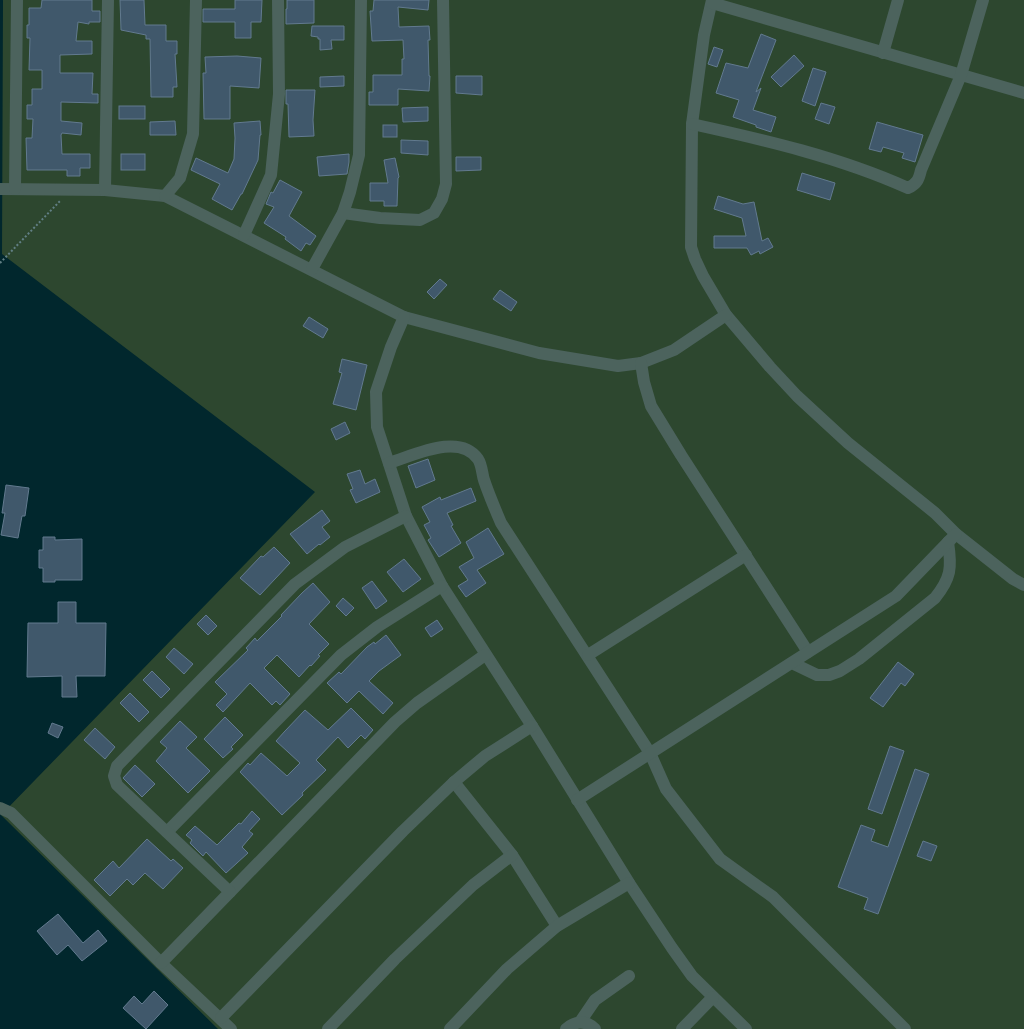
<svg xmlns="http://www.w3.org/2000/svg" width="1024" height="1029" font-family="Rubik,sans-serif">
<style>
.green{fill:#2d472f}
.building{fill:#40586b;stroke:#627a8f}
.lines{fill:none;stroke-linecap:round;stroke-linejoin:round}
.path{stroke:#617f84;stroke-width:2;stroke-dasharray:2 2;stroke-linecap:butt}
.minor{stroke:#4c635d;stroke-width:12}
</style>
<rect width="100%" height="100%" fill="#01272d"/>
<!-- green -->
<path class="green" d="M 3,0 L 1024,0 L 1024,1029 L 218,1029 L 1,815 L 315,492 L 2,254 Z"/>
<!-- building -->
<g class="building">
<path d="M 42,0 L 92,0 L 92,11 L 100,11 L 100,22 L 89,22 L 89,24 L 78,22 L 76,41 L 92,41 L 92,54 L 60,55 L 60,73 L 93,73 L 92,94 L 98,94 L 98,103 L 61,102 L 61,121 L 82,123 L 81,135 L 62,133 L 61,135 L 62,154 L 90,154 L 90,168 L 80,168 L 80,176 L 67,176 L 67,170 L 27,170 L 26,138 L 32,138 L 33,119 L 27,119 L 27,105 L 32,105 L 32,89 L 42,89 L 42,70 L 29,70 L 30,38 L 27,38 L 27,25 L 29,25 L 29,8 L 41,8 Z"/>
<path d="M 120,0 L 144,0 L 145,25 L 166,25 L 166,41 L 177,41 L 177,54 L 175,54 L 177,87 L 173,87 L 173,97 L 151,97 L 150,39 L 146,39 L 146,35 L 121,30 Z"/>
<path d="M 235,0 L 262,0 L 261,22 L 251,22 L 251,38 L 235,38 L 235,22 L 203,22 L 203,9 L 235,9 Z"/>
<path d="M 287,0 L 314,0 L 314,23 L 286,24 L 286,9 L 287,9 Z"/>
<path d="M 374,0 L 429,0 L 428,10 L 398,7 L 399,27 L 429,26 L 430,40 L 428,40 L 429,76 L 430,76 L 429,91 L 398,89 L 398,105 L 369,105 L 369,92 L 373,92 L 373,75 L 402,75 L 402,59 L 404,59 L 403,40 L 372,41 L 370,11 L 373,11 Z"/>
<path d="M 312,26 L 344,26 L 344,40 L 331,40 L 332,49 L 320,50 L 320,39 L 318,39 L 318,37 L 311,36 Z"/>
<path d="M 761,34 L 776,40 L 756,92 L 761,88 L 753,110 L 776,117 L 771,132 L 756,127 L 756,125 L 733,117 L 739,100 L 716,93 L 726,63 L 748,68 Z"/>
<path d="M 714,47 L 723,50 L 717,67 L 708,64 Z"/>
<path d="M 794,55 L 804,66 L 781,87 L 771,77 Z"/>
<path d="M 237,56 L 261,58 L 259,88 L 230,86 L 230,119 L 204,119 L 203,73 L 206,73 L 205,57 Z"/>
<path d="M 813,68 L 826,72 L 815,106 L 802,101 Z"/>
<path d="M 344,76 L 344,86 L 320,87 L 320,77 Z"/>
<path d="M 456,76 L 482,76 L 482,95 L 456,93 Z"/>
<path d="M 286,90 L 315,90 L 313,120 L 314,136 L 289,137 L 288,104 L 286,104 Z"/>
<path d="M 821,103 L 835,107 L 829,124 L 815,119 Z"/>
<rect x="119" y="106" width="26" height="13"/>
<path d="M 428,107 L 428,121 L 403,122 L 402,108 Z"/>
<path d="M 175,121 L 176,135 L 150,135 L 150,122 Z"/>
<path d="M 260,121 L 261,135 L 260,135 L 258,160 L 242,194 L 241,194 L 232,210 L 212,199 L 220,184 L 191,170 L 196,158 L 228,173 L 234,159 L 235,138 L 234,123 Z"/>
<path d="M 877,122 L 923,135 L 915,162 L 902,158 L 904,153 L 883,147 L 881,152 L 869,149 Z"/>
<rect x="383" y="125" width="14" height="12"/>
<path d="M 401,140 L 428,141 L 428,155 L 401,153 Z"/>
<rect x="121" y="154" width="24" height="16"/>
<path d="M 349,154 L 349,162 L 347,174 L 319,176 L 317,157 Z"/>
<path d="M 456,157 L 481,157 L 481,170 L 456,171 Z"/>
<path d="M 395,158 L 399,177 L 398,178 L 397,206 L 384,206 L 384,201 L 370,201 L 370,183 L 388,183 L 384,160 Z"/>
<path d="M 802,173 L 835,183 L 830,200 L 797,190 Z"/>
<path d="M 280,180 L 302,192 L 289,216 L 316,236 L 310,245 L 306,243 L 301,251 L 285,239 L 286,237 L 264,223 L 274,207 L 266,204 L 271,192 L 273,193 Z"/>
<path d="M 718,196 L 743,204 L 754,202 L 762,241 L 768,238 L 773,247 L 760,254 L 759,251 L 751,255 L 747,248 L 714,248 L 714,236 L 746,236 L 742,218 L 714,209 Z"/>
<path d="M 440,279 L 447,285 L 434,299 L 427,292 Z"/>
<path d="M 500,290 L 517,302 L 511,311 L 493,299 Z"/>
<path d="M 309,317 L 328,329 L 323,338 L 303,326 Z"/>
<path d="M 342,359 L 367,365 L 356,410 L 333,404 L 342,373 L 339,372 Z"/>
<path d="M 345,422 L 350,433 L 336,440 L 331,429 Z"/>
<path d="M 428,459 L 435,480 L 416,488 L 408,466 Z"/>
<path d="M 360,470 L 365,484 L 375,479 L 380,492 L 356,503 L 350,490 L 353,489 L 347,474 Z"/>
<path d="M 6,485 L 29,488 L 25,516 L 22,516 L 18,538 L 1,535 L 5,513 L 2,513 Z"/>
<path d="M 471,488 L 476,501 L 447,513 L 453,525 L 451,526 L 461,543 L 439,557 L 428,540 L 431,538 L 424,525 L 430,522 L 422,507 L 440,497 L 441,500 Z"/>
<path d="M 322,510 L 330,521 L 322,527 L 330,537 L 320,545 L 319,544 L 307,554 L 290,534 Z"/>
<path d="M 488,528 L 504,554 L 477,570 L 486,583 L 466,597 L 458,586 L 468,580 L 459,567 L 474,558 L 466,542 Z"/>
<path d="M 43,537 L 55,537 L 55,540 L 82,539 L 82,580 L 55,580 L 55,582 L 43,582 L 43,568 L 39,568 L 39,550 L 43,550 Z"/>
<path d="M 274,547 L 290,563 L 260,595 L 240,578 L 261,556 L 263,557 Z"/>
<path d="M 404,559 L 421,579 L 403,592 L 387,572 Z"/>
<path d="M 372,581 L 387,601 L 376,609 L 362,588 Z"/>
<path d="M 313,583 L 330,602 L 309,624 L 329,644 L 318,655 L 320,656 L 311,666 L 310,665 L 299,677 L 277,655 L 264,668 L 290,694 L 280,705 L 276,701 L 272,705 L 250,683 L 223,712 L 216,705 L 227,694 L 215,682 L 248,650 L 246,648 L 255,638 L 257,641 L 282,616 L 281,615 L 302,593 Z"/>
<path d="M 343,598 L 354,608 L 346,616 L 336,606 Z"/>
<path d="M 58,602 L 76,602 L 76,623 L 106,623 L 105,676 L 76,676 L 77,697 L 62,697 L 62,676 L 27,677 L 28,623 L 58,623 Z"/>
<path d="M 206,615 L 217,626 L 208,635 L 197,624 Z"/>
<path d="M 437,620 L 443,629 L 431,637 L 425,628 Z"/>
<path d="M 386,635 L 401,655 L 379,671 L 369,681 L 393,703 L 383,714 L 359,691 L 347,703 L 327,683 L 339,672 L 341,674 L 367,647 L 374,642 L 375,644 Z"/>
<path d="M 174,648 L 193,664 L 184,674 L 166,657 Z"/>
<path d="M 898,662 L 914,674 L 905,686 L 901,683 L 883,707 L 870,698 Z"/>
<path d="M 152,671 L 170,689 L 161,698 L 143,680 Z"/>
<path d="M 130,693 L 149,712 L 139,722 L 120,703 Z"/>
<path d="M 351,708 L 373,730 L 365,739 L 361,735 L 348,748 L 338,737 L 316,760 L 326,770 L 302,793 L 303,795 L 282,815 L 240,772 L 248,763 L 250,765 L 261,753 L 287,776 L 300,763 L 276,741 L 285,731 L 305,710 L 328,730 Z"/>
<path d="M 225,717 L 243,735 L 231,747 L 233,749 L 223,758 L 204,739 Z"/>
<path d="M 180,721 L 197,737 L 186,748 L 210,771 L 188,793 L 156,761 L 167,748 L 160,742 Z"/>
<path d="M 52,723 L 63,727 L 58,738 L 48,733 Z"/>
<path d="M 95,728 L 115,747 L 105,759 L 84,740 Z"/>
<path d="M 890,746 L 904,751 L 882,814 L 868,809 Z"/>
<path d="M 135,765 L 155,784 L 142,797 L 123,778 Z"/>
<path d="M 915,769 L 929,774 L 878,914 L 864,909 L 868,898 L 838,887 L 861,825 L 875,830 L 871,841 L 888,847 Z"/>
<path d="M 252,811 L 260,819 L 249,831 L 253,834 L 242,847 L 248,853 L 226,873 L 206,852 L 203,856 L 190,843 L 192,840 L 186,835 L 195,826 L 217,845 L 239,823 L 241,824 Z"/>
<path d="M 147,839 L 171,861 L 173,859 L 183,868 L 163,889 L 145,873 L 133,885 L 127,879 L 110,896 L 94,880 L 113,861 L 119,868 Z"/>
<path d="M 923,841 L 937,846 L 931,861 L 917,856 Z"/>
<path d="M 58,914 L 83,943 L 98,930 L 107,941 L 82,961 L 68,945 L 57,955 L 37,931 Z"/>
<path d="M 154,991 L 168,1005 L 146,1029 L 123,1008 L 134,996 L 142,1004 Z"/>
</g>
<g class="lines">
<!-- path -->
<path class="path" d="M 0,263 L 60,201"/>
<!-- minor -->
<g class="minor">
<path d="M 712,0 L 704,35 L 692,124 L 691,247 L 695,259 L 703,276 L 726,315 L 770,367 L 797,396 L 848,443 L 935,513 L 956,534 L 1013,579 L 1024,585"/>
<path d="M 712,3 L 1024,93"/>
<path d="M 883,53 L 898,0"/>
<path d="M 692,124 C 765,140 839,157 908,188 C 917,184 919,179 921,170 L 961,75 L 983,0"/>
<path d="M 0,189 L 105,190 L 165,196 L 404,317 L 539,353 L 618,366 L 641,363 L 674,350 L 726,315"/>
<path d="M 15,189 L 17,0"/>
<path d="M 105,190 L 108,0"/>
<path d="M 165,196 L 180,178 L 193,134 L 196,0"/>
<path d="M 343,213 L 380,218 L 420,220 L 434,213 L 442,199 L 446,184 L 443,0"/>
<path d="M 244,235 L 271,175 L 279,94 L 278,0"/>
<path d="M 312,269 L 343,213 L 350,192 L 359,155 L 361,0"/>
<path d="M 404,317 L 391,347 L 376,392 L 377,427 L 406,516 L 442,586 L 532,726 L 629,883 L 672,948 L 692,976 L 746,1029"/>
<path d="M 641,363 L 644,382 L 651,406 L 681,455 L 808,652"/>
<path d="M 389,463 C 413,456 459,432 478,459 C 482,465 482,474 484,480 C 489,495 495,509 501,523 L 650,753 L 666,789 L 720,859 L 773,897 L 905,1029"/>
<path d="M 588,655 L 746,555"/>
<path d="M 792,663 L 817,675 L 829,675 L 840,671 L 859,659 L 935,598 C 951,578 952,568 948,542"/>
<path d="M 454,782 L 512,855 L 557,926"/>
<path d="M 577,800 L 896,596 L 956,534"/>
<path d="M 0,808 L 11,813 L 161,963 L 231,1029"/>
<path d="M 167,832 L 341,655 L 377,627 L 442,586"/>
<path d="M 230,892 L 395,722 L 417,703 L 485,655"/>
<path d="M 161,963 L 230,892 L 117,785 L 114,776 L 117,766 L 295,584 L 345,547 L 406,516"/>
<path d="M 221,1018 L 403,831 L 454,782 L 485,756 L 532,726"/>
<path d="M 580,1022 L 595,1000 L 629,976"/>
<path d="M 328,1029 L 395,959 L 473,885 L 512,855"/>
<path d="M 450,1029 L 507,969 L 557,926 L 629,883"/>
<path d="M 566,1029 C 574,1021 586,1020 595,1029"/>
<path d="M 682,1029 L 713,997"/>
</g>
</g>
</svg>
